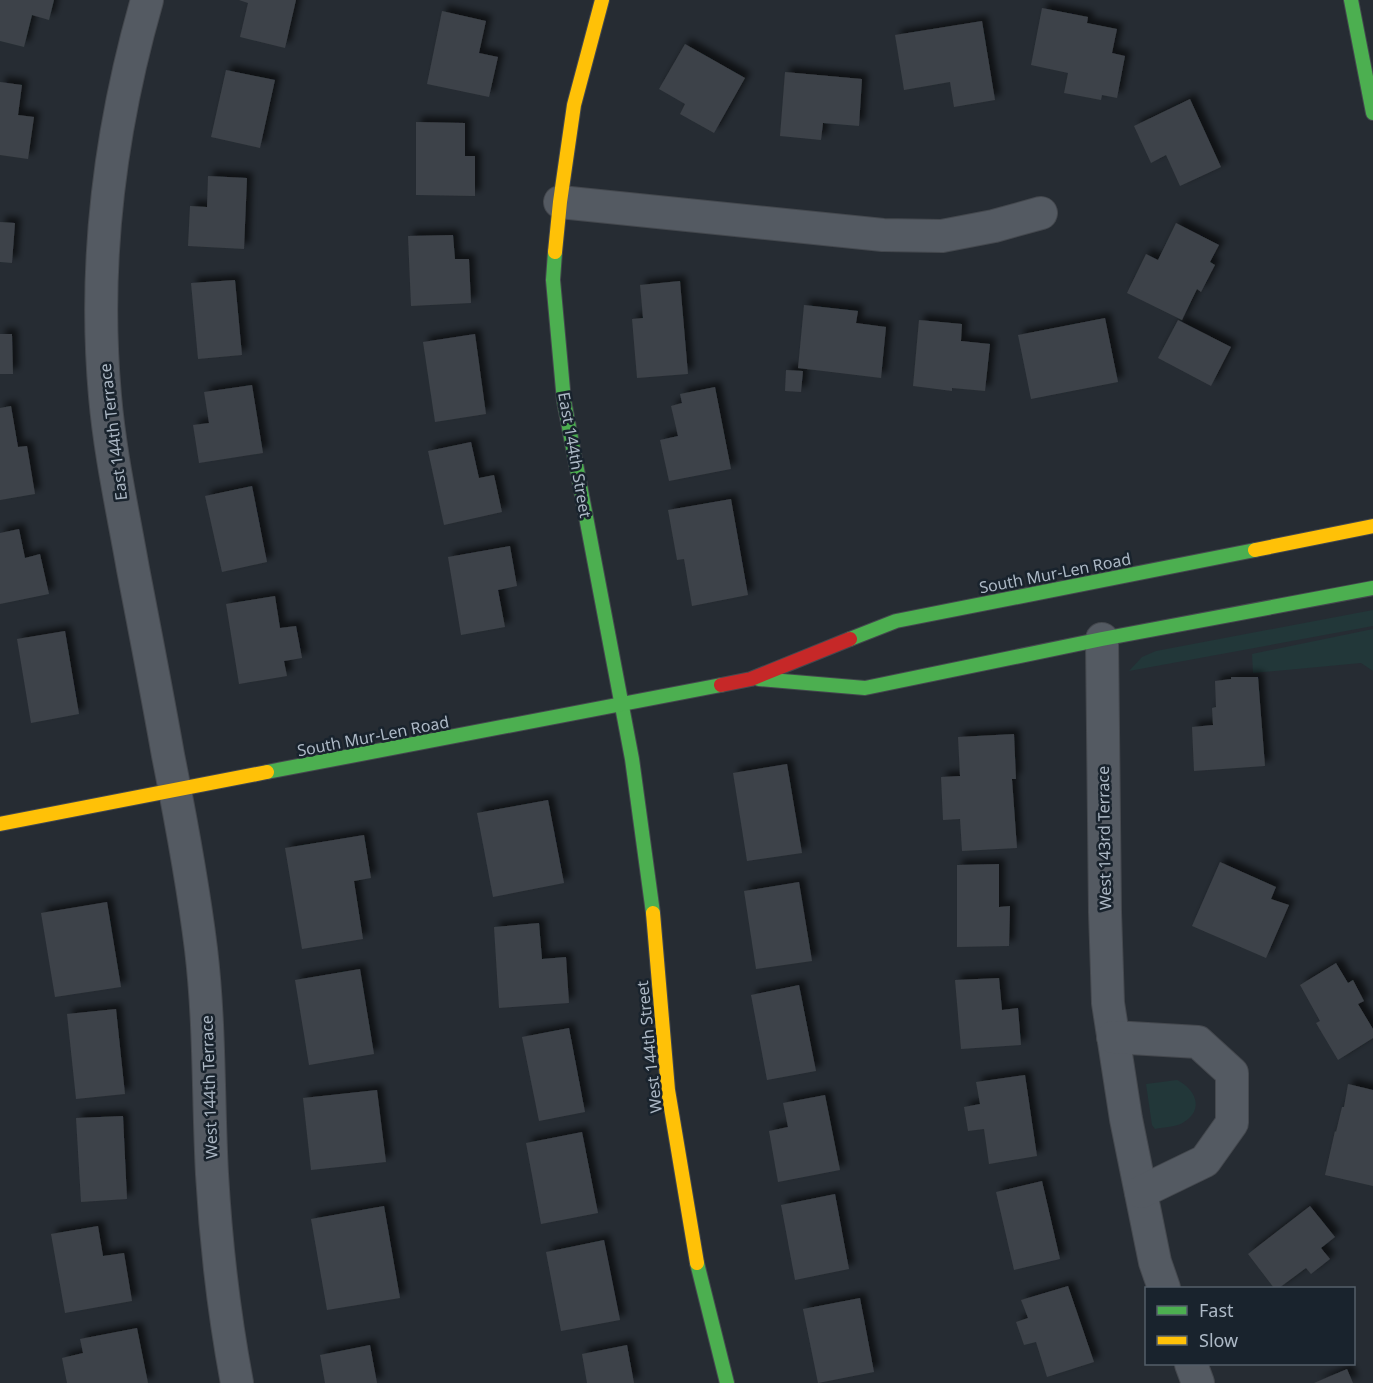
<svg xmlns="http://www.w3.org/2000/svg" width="1373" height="1383" font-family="'Noto Sans',sans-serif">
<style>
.green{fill:#223739}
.building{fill:#3d4248;filter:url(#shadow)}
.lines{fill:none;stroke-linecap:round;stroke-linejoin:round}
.street-casing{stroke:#44484e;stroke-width:34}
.fast-casing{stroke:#44484e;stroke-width:16}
.slow-casing{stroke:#44484e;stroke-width:16}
.jam-casing{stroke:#44484e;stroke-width:16}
.street{stroke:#545a62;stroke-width:32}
.fast{stroke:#4caf50;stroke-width:14}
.slow{stroke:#ffc107;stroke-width:14}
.jam{stroke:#c62828;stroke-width:14}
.labels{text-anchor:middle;stroke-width:5;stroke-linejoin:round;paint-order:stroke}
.street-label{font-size:16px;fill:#adb9c6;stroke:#19232d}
</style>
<defs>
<filter id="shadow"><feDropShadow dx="5.5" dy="-5.5" stdDeviation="3" flood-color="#0009"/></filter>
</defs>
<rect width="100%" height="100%" fill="#262c33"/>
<!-- green -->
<g class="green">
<path d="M 1373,610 L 1373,626 L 1129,671 L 1142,657 L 1156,651 Z"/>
<path d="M 1373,629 L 1373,671 L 1361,663 L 1253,673 L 1252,654 Z"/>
<path d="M 1177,1080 C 1195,1089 1205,1109 1184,1122 C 1177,1127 1164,1127 1155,1129 L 1152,1125 L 1146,1084 Z"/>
</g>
<!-- building -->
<g class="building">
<path d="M 0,0 L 54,0 L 49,20 L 32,15 L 24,47 L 0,41 Z"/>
<path d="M 239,0 L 296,0 L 285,48 L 240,37 L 248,3 Z"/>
<path d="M 1042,8 L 1088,17 L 1087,23 L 1117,29 L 1112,53 L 1125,56 L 1117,98 L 1102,95 L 1101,100 L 1064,93 L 1068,73 L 1031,65 Z"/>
<path d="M 442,11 L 486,21 L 479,53 L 498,57 L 489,97 L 427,84 Z"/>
<path d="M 982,21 L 995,100 L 954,107 L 950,82 L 904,90 L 895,35 Z"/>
<path d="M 685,44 L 745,78 L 714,133 L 680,114 L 685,104 L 659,89 Z"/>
<path d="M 226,70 L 275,80 L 260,148 L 211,137 Z"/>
<path d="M 785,72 L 862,79 L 859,126 L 823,123 L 821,140 L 780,136 Z"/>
<path d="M 0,82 L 22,85 L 18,115 L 34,117 L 28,159 L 0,155 Z"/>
<path d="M 1190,99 L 1221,167 L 1180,186 L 1166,155 L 1151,163 L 1134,126 Z"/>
<path d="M 416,122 L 465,123 L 465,156 L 475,156 L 475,196 L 416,195 Z"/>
<path d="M 208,176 L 247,178 L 244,249 L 188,246 L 190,206 L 207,207 Z"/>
<path d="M 0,222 L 15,223 L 12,263 L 0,262 Z"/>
<path d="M 1176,223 L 1219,245 L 1210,262 L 1215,265 L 1201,292 L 1197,289 L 1182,320 L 1127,293 L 1146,254 L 1158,260 Z"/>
<path d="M 453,235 L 455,259 L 469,259 L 471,303 L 411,306 L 408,236 Z"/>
<path d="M 235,280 L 242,355 L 198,359 L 191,283 Z"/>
<path d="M 680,281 L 688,374 L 637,378 L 632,319 L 643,318 L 640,285 Z"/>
<path d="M 804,305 L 858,311 L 856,323 L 886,327 L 881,378 L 798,368 Z"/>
<path d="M 1105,318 L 1118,382 L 1031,399 L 1018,335 Z"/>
<path d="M 919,320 L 962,324 L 961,341 L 990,344 L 985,391 L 952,388 L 952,391 L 913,386 Z"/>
<path d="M 1178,320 L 1231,347 L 1211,386 L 1158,358 Z"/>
<path d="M 0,334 L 12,334 L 13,374 L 0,374 Z"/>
<path d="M 475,334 L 486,414 L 435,422 L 423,342 Z"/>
<path d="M 786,370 L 803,371 L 801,392 L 785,391 Z"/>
<path d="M 252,385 L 263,453 L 199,463 L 193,425 L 209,423 L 204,392 Z"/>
<path d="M 715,387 L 731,469 L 669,481 L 660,440 L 678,436 L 671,406 L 682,403 L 680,394 Z"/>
<path d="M 11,406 L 18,447 L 27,446 L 35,494 L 0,500 L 0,408 Z"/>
<path d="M 471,442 L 479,478 L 494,475 L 502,512 L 444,525 L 428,451 Z"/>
<path d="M 252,486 L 267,562 L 222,572 L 205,496 Z"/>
<path d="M 731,499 L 748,595 L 692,606 L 684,559 L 677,560 L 668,510 Z"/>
<path d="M 19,529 L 25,558 L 40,554 L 49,594 L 0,604 L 0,533 Z"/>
<path d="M 510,546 L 517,586 L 498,590 L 505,627 L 461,635 L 448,557 Z"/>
<path d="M 275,596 L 280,628 L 296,626 L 302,658 L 284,661 L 287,676 L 239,684 L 226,604 Z"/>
<path d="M 65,631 L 79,714 L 31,723 L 17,639 Z"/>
<path d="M 1231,677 L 1258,677 L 1265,766 L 1194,771 L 1192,727 L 1213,725 L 1212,708 L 1216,707 L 1215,681 L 1231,679 Z"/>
<path d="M 1014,734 L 1016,779 L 1012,779 L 1017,848 L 962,851 L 960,819 L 943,820 L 941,777 L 960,776 L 958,737 Z"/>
<path d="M 787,764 L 802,853 L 747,861 L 733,773 Z"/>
<path d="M 548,800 L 564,883 L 493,897 L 477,813 Z"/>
<path d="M 364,835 L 371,878 L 354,881 L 363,939 L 302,949 L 285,848 Z"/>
<path d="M 1220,862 L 1276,887 L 1271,899 L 1289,905 L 1266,958 L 1192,926 Z"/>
<path d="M 999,864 L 999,907 L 1010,906 L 1009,946 L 957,947 L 957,865 Z"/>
<path d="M 799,882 L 812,961 L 756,969 L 744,891 Z"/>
<path d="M 107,902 L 121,987 L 55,997 L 41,913 Z"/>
<path d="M 539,923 L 542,959 L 566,957 L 569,1003 L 499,1008 L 494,927 Z"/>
<path d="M 1336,963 L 1348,983 L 1353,980 L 1364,1001 L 1358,1004 L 1373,1029 L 1373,1038 L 1338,1060 L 1316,1023 L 1320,1021 L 1300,985 Z"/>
<path d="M 360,969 L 374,1054 L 309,1065 L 295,980 Z"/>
<path d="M 999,978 L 1002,1010 L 1018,1008 L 1021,1045 L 961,1049 L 955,980 Z"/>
<path d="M 799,985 L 816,1071 L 767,1080 L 751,995 Z"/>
<path d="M 116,1009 L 125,1094 L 76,1099 L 67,1014 Z"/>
<path d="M 569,1028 L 585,1112 L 539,1121 L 522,1037 Z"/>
<path d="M 1025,1075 L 1037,1156 L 989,1164 L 984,1129 L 968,1131 L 964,1107 L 980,1104 L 976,1082 Z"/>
<path d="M 1348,1084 L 1373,1090 L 1373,1186 L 1325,1175 L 1335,1131 L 1336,1132 L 1342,1107 L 1344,1107 Z"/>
<path d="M 377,1090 L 386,1162 L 311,1170 L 303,1098 Z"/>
<path d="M 825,1095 L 840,1170 L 778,1182 L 769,1131 L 788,1127 L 783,1103 Z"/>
<path d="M 123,1116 L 127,1199 L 81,1202 L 76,1118 Z"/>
<path d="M 582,1132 L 598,1213 L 541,1224 L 526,1143 Z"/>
<path d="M 1042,1181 L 1060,1259 L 1014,1270 L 996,1192 Z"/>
<path d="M 835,1194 L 849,1269 L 795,1280 L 781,1205 Z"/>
<path d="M 384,1206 L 400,1298 L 327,1310 L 311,1219 Z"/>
<path d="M 1310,1206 L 1335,1237 L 1321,1248 L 1330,1259 L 1311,1274 L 1306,1268 L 1279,1288 L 1274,1288 L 1248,1254 Z"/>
<path d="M 98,1226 L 103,1256 L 124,1253 L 132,1301 L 65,1313 L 51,1234 Z"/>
<path d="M 604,1240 L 620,1320 L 561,1331 L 546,1252 Z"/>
<path d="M 1068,1286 L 1094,1362 L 1047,1377 L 1036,1342 L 1024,1345 L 1016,1322 L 1028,1318 L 1021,1300 Z"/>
<path d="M 860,1298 L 874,1372 L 818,1383 L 803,1309 Z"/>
<path d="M 137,1328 L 148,1383 L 67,1383 L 62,1358 L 83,1353 L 80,1339 Z"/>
<path d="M 370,1345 L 377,1383 L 325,1383 L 320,1355 Z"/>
<path d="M 627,1345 L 634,1383 L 587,1383 L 582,1354 Z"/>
<path d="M 1347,1369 L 1353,1383 L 1314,1383 Z"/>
</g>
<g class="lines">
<!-- street casing -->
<g class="street-casing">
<g id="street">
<path d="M 147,0 C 110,129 93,262 105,396 C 110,454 123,512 133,569 C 145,631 157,693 168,755 C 181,820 193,884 201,949 C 210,1024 208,1099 212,1174 C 216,1244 224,1314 237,1383"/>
<path d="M 560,202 L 883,235 L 942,236 L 994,226 L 1041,213"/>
<path d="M 1102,639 L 1105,912 L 1108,1003 L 1126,1119 L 1155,1262 L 1164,1288"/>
<path d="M 1113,1037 L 1198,1042 L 1232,1073 L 1232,1123 L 1205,1161 L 1141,1192"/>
<path d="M 1191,1364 L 1198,1383"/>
</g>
</g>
<!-- fast casing -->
<g class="fast-casing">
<g id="fast">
<path d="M 1351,0 L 1373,113"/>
<path d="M 555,252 L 553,280 L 564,401 L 632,759 L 653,913"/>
<path d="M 850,639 L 896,621 L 1255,550"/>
<path d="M 759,679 L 865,688 L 1102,639 L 1373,588"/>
<path d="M 267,772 L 721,685"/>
<path d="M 697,1263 L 727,1383"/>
</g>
</g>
<!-- slow casing -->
<g class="slow-casing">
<g id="slow">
<path d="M 555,252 L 560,202 L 574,105 L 602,0"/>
<path d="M 1255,550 L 1373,526"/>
<path d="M 0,824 L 267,772"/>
<path d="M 653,913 L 668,1090 L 697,1263"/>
</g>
</g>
<!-- jam casing -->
<g class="jam-casing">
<path id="jam" d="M 721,685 L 751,679 L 850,639"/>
</g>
<!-- street -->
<use href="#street" class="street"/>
<!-- fast -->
<use href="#fast" class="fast"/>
<!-- slow -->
<use href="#slow" class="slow"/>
<!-- jam -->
<use href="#jam" class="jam"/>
</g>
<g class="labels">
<!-- street labels -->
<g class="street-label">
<text transform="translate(113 432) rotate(-97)" y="6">East 144th Terrace</text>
<text transform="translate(575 455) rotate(80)" y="6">East 144th Street</text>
<text transform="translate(1055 573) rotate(-11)" y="6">South Mur-Len Road</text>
<text transform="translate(373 736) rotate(-11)" y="6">South Mur-Len Road</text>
<text transform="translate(1104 838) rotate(-91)" y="6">West 143rd Terrace</text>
<text transform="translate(649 1047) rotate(-96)" y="6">West 144th Street</text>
<text transform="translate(209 1087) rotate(-92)" y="6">West 144th Terrace</text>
</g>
</g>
<!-- legend -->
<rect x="1145" y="1287" width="210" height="78" fill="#19232d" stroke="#545f6a" stroke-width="1.5"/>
<rect x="1157" y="1306" width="30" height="9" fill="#4caf50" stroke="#545f6a" stroke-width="1.5"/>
<text x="1199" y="1317" font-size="18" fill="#adb9c6">Fast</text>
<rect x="1157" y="1336" width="30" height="9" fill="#ffc107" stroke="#545f6a" stroke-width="1.5"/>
<text x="1199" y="1347" font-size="18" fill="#adb9c6">Slow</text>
</svg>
